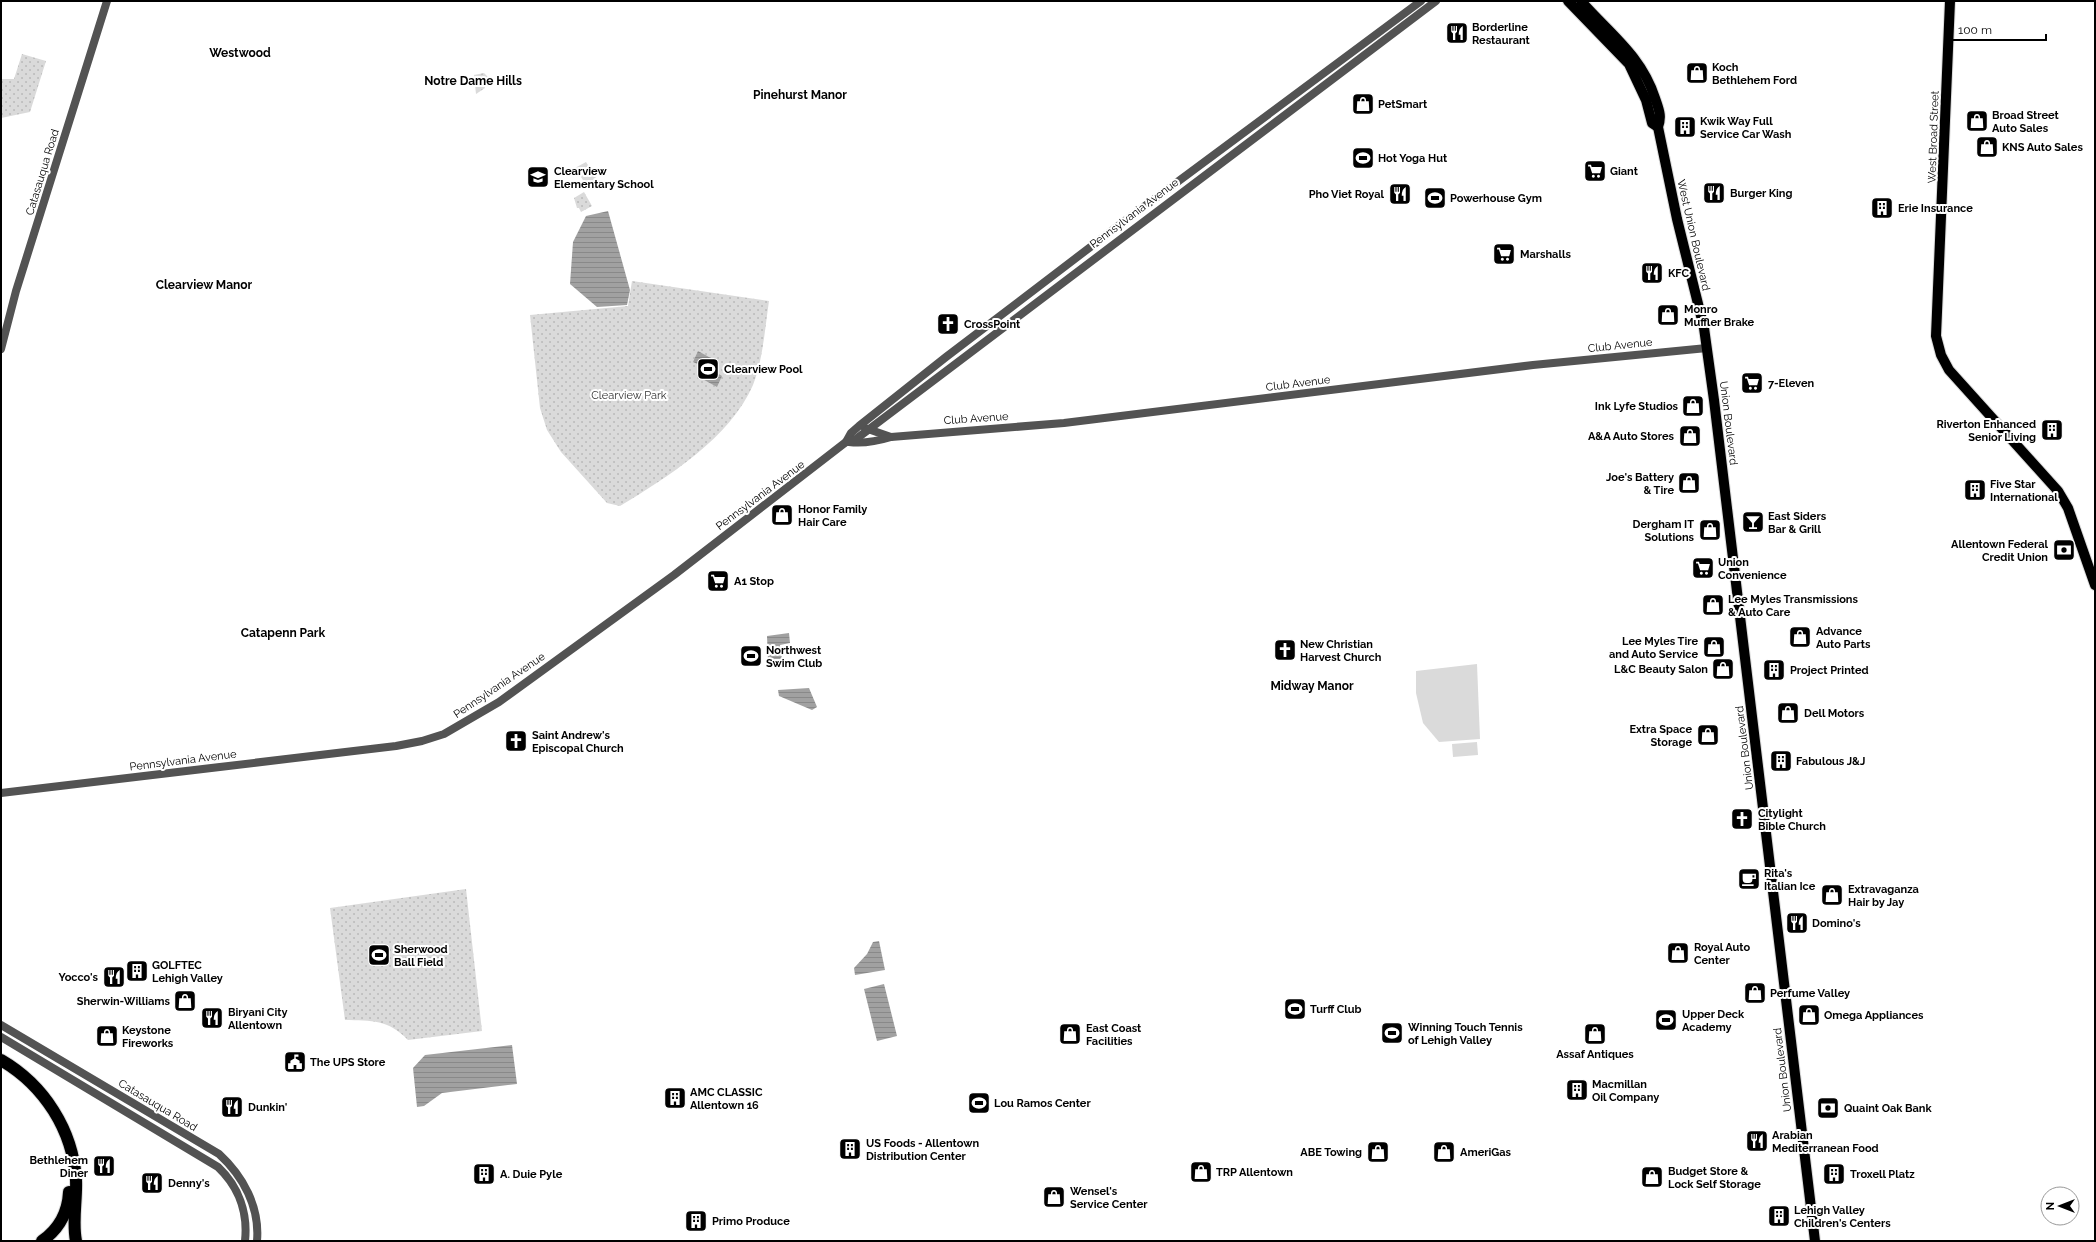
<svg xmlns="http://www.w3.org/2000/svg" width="2096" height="1242" font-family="Raleway,sans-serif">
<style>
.green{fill:#dadada}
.park{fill:url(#park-dots)}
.water{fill:url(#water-rules)}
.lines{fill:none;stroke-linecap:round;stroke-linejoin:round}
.major-casing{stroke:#dbdbdb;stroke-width:12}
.highway-casing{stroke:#dbdbdb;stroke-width:14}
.minor{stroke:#535353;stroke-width:8}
.major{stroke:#000;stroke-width:10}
.highway{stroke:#000;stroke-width:12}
.labels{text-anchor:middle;stroke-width:4;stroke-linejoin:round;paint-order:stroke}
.poi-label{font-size:11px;font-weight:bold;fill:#000;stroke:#fff;text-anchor:start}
.street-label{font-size:11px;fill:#000;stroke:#fff}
.park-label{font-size:11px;fill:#313131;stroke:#fff}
.neighbourhood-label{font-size:12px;font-weight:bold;fill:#000;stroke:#fff}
</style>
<defs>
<pattern id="park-dots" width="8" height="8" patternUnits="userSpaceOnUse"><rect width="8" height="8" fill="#dadada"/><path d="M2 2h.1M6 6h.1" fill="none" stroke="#b9b9b9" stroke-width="1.8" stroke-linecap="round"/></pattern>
<pattern id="water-rules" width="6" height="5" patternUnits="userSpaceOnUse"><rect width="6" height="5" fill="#a1a1a1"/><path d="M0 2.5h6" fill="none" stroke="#898989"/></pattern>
</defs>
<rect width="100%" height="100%" fill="#fff"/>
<!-- green -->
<g class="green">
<path d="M 586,162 L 599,183 L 589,189 L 575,168 Z"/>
<path d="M 1477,664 L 1480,739 L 1439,742 L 1423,723 L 1416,693 L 1416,671 Z"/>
<path d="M 1477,742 L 1478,755 L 1453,757 L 1452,744 Z"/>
</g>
<!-- park -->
<g class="park">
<path d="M 22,54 L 46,61 L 30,112 L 1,118 L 1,79 L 14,79 Z"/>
<path d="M 484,73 L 490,79 L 483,84 L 485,88 L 476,94 L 474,75 Z"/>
<path d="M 584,192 L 592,206 L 581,212 L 579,208 L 577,208 L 574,198 Z"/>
<path d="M 632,281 L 769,301 C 765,328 763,359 753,385 C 730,438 668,477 620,506 L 607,503 L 561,452 L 547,430 L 540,408 L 530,315 L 628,306 Z"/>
<path d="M 466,889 L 482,1031 L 408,1040 C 388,1019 372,1021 345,1020 L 330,908 Z"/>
</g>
<!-- water -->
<g class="water">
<path d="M 608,211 L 630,290 L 627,305 L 597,307 L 570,284 L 573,242 L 586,216 Z"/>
<path d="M 698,351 L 718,362 L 714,371 L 722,376 L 717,387 L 697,376 L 702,366 L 693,362 Z"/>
<path d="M 789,633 L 790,643 L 780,645 L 782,659 L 768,661 L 767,636 Z"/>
<path d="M 809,688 L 817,707 L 812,710 L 779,696 L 778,690 Z"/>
<path d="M 879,941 L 885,970 L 855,975 L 854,968 L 867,954 L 873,942 Z"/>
<path d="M 884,984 L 897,1036 L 877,1041 L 864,989 Z"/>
<path d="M 512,1045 L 517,1084 L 442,1093 L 424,1106 L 417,1107 L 413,1068 L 425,1055 Z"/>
</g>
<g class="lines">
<!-- major casing -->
<g class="major-casing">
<g id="major">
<path d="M 1568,1 L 1629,64 L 1646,100 L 1652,123 L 1658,127"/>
<path d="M 1581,1 C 1610,34 1641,55 1655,98 C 1659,110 1662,116 1658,127 L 1677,219 L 1704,328 L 1714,400 L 1815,1241"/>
<path d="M 1950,1 L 1936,336 L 1941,355 L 1949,370 L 2058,491 L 2068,508 L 2095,585"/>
</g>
</g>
<!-- highway casing -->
<g class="highway-casing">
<g id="highway">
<path d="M 1,1060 C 44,1085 73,1130 76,1180 C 77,1200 72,1221 76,1241"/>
<path d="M 42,1241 C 59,1229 68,1213 69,1192"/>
</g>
</g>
<!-- minor -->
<g class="minor">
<path d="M 1,349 L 16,291 L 107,1"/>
<path d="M 865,428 L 891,437"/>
<path d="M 846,442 L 851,433 L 859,426 L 946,357 L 1118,226 L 1421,1"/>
<path d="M 849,442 C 864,444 878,441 891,437 L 1064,423 L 1533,365 L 1707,348"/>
<path d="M 1,793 L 396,746 L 422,741 L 444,734 L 499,702 L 674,575 L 846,442 L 856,439 L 868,430 L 1436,1"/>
<path d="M 1,1025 L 219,1154 C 243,1176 260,1207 257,1241"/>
<path d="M 1,1037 L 218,1167 C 239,1187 248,1213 245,1241"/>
</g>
<!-- major -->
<use href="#major" class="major"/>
<!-- highway -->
<use href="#highway" class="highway"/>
</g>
<!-- icons -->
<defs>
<g id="restaurant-square" transform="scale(1.15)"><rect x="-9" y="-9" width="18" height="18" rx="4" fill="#000" stroke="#fff"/><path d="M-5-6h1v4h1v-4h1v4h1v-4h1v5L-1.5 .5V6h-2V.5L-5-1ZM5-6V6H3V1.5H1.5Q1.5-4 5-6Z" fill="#fff"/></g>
<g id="shop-square" transform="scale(1.15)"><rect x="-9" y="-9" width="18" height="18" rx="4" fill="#000" stroke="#fff"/><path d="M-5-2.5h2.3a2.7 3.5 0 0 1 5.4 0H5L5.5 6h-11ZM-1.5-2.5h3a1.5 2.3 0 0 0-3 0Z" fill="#fff"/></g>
<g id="building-square" transform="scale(1.15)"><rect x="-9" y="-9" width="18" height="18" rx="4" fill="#000" stroke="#fff"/><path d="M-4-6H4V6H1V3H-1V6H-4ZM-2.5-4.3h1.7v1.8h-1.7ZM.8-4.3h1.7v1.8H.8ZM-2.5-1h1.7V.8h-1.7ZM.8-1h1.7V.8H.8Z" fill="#fff"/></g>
<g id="stadium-square" transform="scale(1.15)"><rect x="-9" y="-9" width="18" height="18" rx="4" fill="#000" stroke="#fff"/><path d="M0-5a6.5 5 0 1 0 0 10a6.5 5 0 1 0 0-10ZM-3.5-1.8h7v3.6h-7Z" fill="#fff"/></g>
<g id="supermarket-square" transform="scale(1.15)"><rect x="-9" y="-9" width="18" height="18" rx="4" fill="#000" stroke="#fff"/><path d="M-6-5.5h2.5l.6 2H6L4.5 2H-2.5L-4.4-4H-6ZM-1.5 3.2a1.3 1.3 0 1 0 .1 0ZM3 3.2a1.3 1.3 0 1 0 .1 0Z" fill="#fff"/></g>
<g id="school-square" transform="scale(1.15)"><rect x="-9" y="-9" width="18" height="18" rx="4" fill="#000" stroke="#fff"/><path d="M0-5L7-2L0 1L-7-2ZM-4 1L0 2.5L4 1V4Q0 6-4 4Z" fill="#fff"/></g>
<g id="church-square" transform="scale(1.15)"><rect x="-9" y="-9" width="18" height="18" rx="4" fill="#000" stroke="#fff"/><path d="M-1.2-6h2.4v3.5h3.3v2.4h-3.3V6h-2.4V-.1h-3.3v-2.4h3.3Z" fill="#fff"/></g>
<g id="bar-square" transform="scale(1.15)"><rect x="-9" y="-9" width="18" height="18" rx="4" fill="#000" stroke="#fff"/><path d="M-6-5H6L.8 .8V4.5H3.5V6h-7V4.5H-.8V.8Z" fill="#fff"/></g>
<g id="bank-square" transform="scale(1.15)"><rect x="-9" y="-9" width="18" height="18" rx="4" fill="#000" stroke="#fff"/><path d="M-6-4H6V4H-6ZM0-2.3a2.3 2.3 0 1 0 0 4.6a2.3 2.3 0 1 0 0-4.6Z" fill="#fff"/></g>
<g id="cafe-square" transform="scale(1.15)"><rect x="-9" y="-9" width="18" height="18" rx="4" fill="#000" stroke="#fff"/><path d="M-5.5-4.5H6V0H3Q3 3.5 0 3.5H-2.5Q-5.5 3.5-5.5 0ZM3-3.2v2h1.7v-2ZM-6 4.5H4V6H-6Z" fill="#fff"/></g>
<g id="civic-square" transform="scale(1.15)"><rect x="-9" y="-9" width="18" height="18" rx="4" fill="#000" stroke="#fff"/><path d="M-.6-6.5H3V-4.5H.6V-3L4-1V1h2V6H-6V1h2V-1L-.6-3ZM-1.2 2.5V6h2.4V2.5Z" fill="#fff"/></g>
</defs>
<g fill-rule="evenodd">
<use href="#restaurant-square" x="1457" y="33"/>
<use href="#shop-square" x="1697" y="73"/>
<use href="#shop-square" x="1363" y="104"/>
<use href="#shop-square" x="1977" y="121"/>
<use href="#building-square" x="1685" y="127"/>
<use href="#shop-square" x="1987" y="147"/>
<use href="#stadium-square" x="1363" y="158"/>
<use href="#supermarket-square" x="1595" y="171"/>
<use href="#school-square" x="538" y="177"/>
<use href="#restaurant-square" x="1714" y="193"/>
<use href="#restaurant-square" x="1400" y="194"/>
<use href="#stadium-square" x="1435" y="198"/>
<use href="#building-square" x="1882" y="208"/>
<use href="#supermarket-square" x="1504" y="254"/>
<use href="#restaurant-square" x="1652" y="273"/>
<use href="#shop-square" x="1668" y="315"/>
<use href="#church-square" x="948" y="324"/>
<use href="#stadium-square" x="708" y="369"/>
<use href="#supermarket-square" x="1752" y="383"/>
<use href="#shop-square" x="1693" y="406"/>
<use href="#building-square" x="2052" y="430"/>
<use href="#shop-square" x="1690" y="436"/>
<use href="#shop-square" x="1689" y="483"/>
<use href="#building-square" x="1975" y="490"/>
<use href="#shop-square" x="782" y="515"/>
<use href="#bar-square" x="1753" y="522"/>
<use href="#shop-square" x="1710" y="530"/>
<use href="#bank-square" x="2064" y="550"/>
<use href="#supermarket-square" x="1703" y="568"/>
<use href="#supermarket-square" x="718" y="581"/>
<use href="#shop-square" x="1713" y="605"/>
<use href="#shop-square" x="1800" y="637"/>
<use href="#shop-square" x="1714" y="647"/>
<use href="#church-square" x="1285" y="650"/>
<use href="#stadium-square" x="751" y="656"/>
<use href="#shop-square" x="1723" y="669"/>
<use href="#building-square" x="1774" y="670"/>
<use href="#shop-square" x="1788" y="713"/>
<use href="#shop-square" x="1708" y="735"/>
<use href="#church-square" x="516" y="741"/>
<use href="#building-square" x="1781" y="761"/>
<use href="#church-square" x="1742" y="819"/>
<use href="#cafe-square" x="1749" y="879"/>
<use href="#shop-square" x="1832" y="895"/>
<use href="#restaurant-square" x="1797" y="923"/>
<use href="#shop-square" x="1678" y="953"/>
<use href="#stadium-square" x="379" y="955"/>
<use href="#building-square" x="137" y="971"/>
<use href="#restaurant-square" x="114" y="977"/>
<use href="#shop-square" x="1755" y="993"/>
<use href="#shop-square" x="185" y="1001"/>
<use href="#stadium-square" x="1295" y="1009"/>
<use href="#shop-square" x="1809" y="1015"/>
<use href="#restaurant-square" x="212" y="1018"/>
<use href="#stadium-square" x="1666" y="1020"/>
<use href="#stadium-square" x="1392" y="1033"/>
<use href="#shop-square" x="1070" y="1034"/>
<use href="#shop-square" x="1595" y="1034"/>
<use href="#shop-square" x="107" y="1036"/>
<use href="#civic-square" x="295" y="1062"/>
<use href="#building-square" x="1577" y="1090"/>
<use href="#building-square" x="675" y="1098"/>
<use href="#stadium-square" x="979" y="1103"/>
<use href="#restaurant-square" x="232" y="1107"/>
<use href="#bank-square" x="1828" y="1108"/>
<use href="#restaurant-square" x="1757" y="1141"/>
<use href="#building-square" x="850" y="1149"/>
<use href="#shop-square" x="1378" y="1152"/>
<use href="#shop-square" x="1444" y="1152"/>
<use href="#restaurant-square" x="104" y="1166"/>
<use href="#shop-square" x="1201" y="1172"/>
<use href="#building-square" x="484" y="1174"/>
<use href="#building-square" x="1834" y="1174"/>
<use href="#shop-square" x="1652" y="1177"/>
<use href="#restaurant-square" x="152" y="1183"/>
<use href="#shop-square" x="1054" y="1197"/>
<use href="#building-square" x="1779" y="1216"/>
<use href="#building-square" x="696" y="1221"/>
</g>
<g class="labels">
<!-- poi labels -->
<g class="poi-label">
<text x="1472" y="31">Borderline<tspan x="1472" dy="13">Restaurant</tspan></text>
<text x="1712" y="71">Koch<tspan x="1712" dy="13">Bethlehem Ford</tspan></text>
<text x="1378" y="108">PetSmart</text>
<text x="1992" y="119">Broad Street<tspan x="1992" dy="13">Auto Sales</tspan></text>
<text x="1700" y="125">Kwik Way Full<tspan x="1700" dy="13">Service Car Wash</tspan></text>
<text x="2002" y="151">KNS Auto Sales</text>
<text x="1378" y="162">Hot Yoga Hut</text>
<text x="554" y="175">Clearview<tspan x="554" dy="13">Elementary School</tspan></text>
<text x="1610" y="175">Giant</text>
<text x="1730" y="197">Burger King</text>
<text x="1384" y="198" text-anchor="end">Pho Viet Royal</text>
<text x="1450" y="202">Powerhouse Gym</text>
<text x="1898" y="212">Erie Insurance</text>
<text x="1520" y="258">Marshalls</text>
<text x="1668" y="277">KFC</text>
<text x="1684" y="313">Monro<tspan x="1684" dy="13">Muffler Brake</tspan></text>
<text x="964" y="328">CrossPoint</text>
<text x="724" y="373">Clearview Pool</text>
<text x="1768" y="387">7-Eleven</text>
<text x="1678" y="410" text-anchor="end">Ink Lyfe Studios</text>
<text x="2036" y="428" text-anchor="end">Riverton Enhanced<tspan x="2036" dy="13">Senior Living</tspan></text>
<text x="1674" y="440" text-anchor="end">A&amp;A Auto Stores</text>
<text x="1674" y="481" text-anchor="end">Joe's Battery<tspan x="1674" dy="13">&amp; Tire</tspan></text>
<text x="1990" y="488">Five Star<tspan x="1990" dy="13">International</tspan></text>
<text x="798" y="513">Honor Family<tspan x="798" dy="13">Hair Care</tspan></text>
<text x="1768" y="520">East Siders<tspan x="1768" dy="13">Bar &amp; Grill</tspan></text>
<text x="1694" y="528" text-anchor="end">Dergham IT<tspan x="1694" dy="13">Solutions</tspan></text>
<text x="2048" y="548" text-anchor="end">Allentown Federal<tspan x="2048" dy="13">Credit Union</tspan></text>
<text x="1718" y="566">Union<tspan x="1718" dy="13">Convenience</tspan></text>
<text x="734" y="585">A1 Stop</text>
<text x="1728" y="603">Lee Myles Transmissions<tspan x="1728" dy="13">&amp; Auto Care</tspan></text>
<text x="1816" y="635">Advance<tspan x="1816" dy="13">Auto Parts</tspan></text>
<text x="1698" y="645" text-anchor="end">Lee Myles Tire<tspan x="1698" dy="13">and Auto Service</tspan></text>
<text x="1300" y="648">New Christian<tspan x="1300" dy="13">Harvest Church</tspan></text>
<text x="766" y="654">Northwest<tspan x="766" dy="13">Swim Club</tspan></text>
<text x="1708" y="673" text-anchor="end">L&amp;C Beauty Salon</text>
<text x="1790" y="674">Project Printed</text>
<text x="1804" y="717">Dell Motors</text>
<text x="1692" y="733" text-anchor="end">Extra Space<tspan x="1692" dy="13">Storage</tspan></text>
<text x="532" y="739">Saint Andrew's<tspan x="532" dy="13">Episcopal Church</tspan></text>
<text x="1796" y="765">Fabulous J&amp;J</text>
<text x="1758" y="817">Citylight<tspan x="1758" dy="13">Bible Church</tspan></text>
<text x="1764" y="877">Rita's<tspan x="1764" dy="13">Italian Ice</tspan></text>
<text x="1848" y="893">Extravaganza<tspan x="1848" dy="13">Hair by Jay</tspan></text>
<text x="1812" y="927">Domino's</text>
<text x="1694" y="951">Royal Auto<tspan x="1694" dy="13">Center</tspan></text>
<text x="394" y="953">Sherwood<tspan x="394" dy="13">Ball Field</tspan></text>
<text x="152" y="969">GOLFTEC<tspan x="152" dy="13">Lehigh Valley</tspan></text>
<text x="98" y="981" text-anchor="end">Yocco's</text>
<text x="1770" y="997">Perfume Valley</text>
<text x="170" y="1005" text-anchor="end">Sherwin-Williams</text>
<text x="1310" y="1013">Turff Club</text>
<text x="228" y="1016">Biryani City<tspan x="228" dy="13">Allentown</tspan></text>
<text x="1682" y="1018">Upper Deck<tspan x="1682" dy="13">Academy</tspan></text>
<text x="1824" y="1019">Omega Appliances</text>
<text x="1408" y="1031">Winning Touch Tennis<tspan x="1408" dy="13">of Lehigh Valley</tspan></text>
<text x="1086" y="1032">East Coast<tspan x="1086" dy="13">Facilities</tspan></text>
<text x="122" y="1034">Keystone<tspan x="122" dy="13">Fireworks</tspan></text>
<text x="1595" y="1058" text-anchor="middle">Assaf Antiques</text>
<text x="310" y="1066">The UPS Store</text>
<text x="1592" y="1088">Macmillan<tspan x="1592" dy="13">Oil Company</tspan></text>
<text x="690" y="1096">AMC CLASSIC<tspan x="690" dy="13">Allentown 16</tspan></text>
<text x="994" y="1107">Lou Ramos Center</text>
<text x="248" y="1111">Dunkin'</text>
<text x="1844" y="1112">Quaint Oak Bank</text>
<text x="1772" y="1139">Arabian<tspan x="1772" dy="13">Mediterranean Food</tspan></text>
<text x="866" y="1147">US Foods - Allentown<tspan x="866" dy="13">Distribution Center</tspan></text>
<text x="1362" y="1156" text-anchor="end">ABE Towing</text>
<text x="1460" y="1156">AmeriGas</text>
<text x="88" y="1164" text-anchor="end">Bethlehem<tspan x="88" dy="13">Diner</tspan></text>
<text x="1668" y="1175">Budget Store &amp;<tspan x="1668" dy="13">Lock Self Storage</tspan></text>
<text x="1216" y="1176">TRP Allentown</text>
<text x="500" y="1178">A. Duie Pyle</text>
<text x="1850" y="1178">Troxell Platz</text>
<text x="168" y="1187">Denny's</text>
<text x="1070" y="1195">Wensel's<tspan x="1070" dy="13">Service Center</tspan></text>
<text x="1794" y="1214">Lehigh Valley<tspan x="1794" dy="13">Children's Centers</tspan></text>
<text x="712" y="1225">Primo Produce</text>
</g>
<!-- street labels -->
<g class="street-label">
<text transform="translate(1933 137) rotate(-88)" y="4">West Broad Street</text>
<text transform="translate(42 172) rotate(-73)" y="4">Catasauqua Road</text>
<text transform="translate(1134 213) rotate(-37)" y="4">Pennsylvania Avenue</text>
<text transform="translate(1694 235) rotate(77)" y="4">West Union Boulevard</text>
<text transform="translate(1620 345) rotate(-6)" y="4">Club Avenue</text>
<text transform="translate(1298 383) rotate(-7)" y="4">Club Avenue</text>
<text transform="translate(976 418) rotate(-4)" y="4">Club Avenue</text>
<text transform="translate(1729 423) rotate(83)" y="4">Union Boulevard</text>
<text transform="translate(760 495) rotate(-37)" y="4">Pennsylvania Avenue</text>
<text transform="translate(499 685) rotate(-34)" y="4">Pennsylvania Avenue</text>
<text transform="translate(1744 748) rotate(-97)" y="4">Union Boulevard</text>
<text transform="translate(183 760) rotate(-7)" y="4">Pennsylvania Avenue</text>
<text transform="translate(1782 1070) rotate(-97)" y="4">Union Boulevard</text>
<text transform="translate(158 1105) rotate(31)" y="4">Catasauqua Road</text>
</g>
<!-- park labels -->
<g class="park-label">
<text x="629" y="399">Clearview Park</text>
</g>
<!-- neighbourhood labels -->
<g class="neighbourhood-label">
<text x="240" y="57">Westwood</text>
<text x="473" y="85">Notre Dame Hills</text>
<text x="800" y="99">Pinehurst Manor</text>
<text x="204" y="289">Clearview Manor</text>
<text x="283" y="637">Catapenn Park</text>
<text x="1312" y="690">Midway Manor</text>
</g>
</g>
<!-- border -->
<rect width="2096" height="1242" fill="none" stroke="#000000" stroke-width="4"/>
<!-- north arrow -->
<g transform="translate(2060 1206) rotate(270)"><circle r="19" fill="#ffffff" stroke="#999999"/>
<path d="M0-3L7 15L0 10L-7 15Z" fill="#000000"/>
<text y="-6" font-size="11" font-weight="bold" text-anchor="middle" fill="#000000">N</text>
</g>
<!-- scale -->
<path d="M1952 34v6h94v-6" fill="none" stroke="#000000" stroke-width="2"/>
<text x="1958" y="34" font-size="12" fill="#000000" stroke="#ffffff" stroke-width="3" paint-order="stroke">100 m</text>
</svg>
